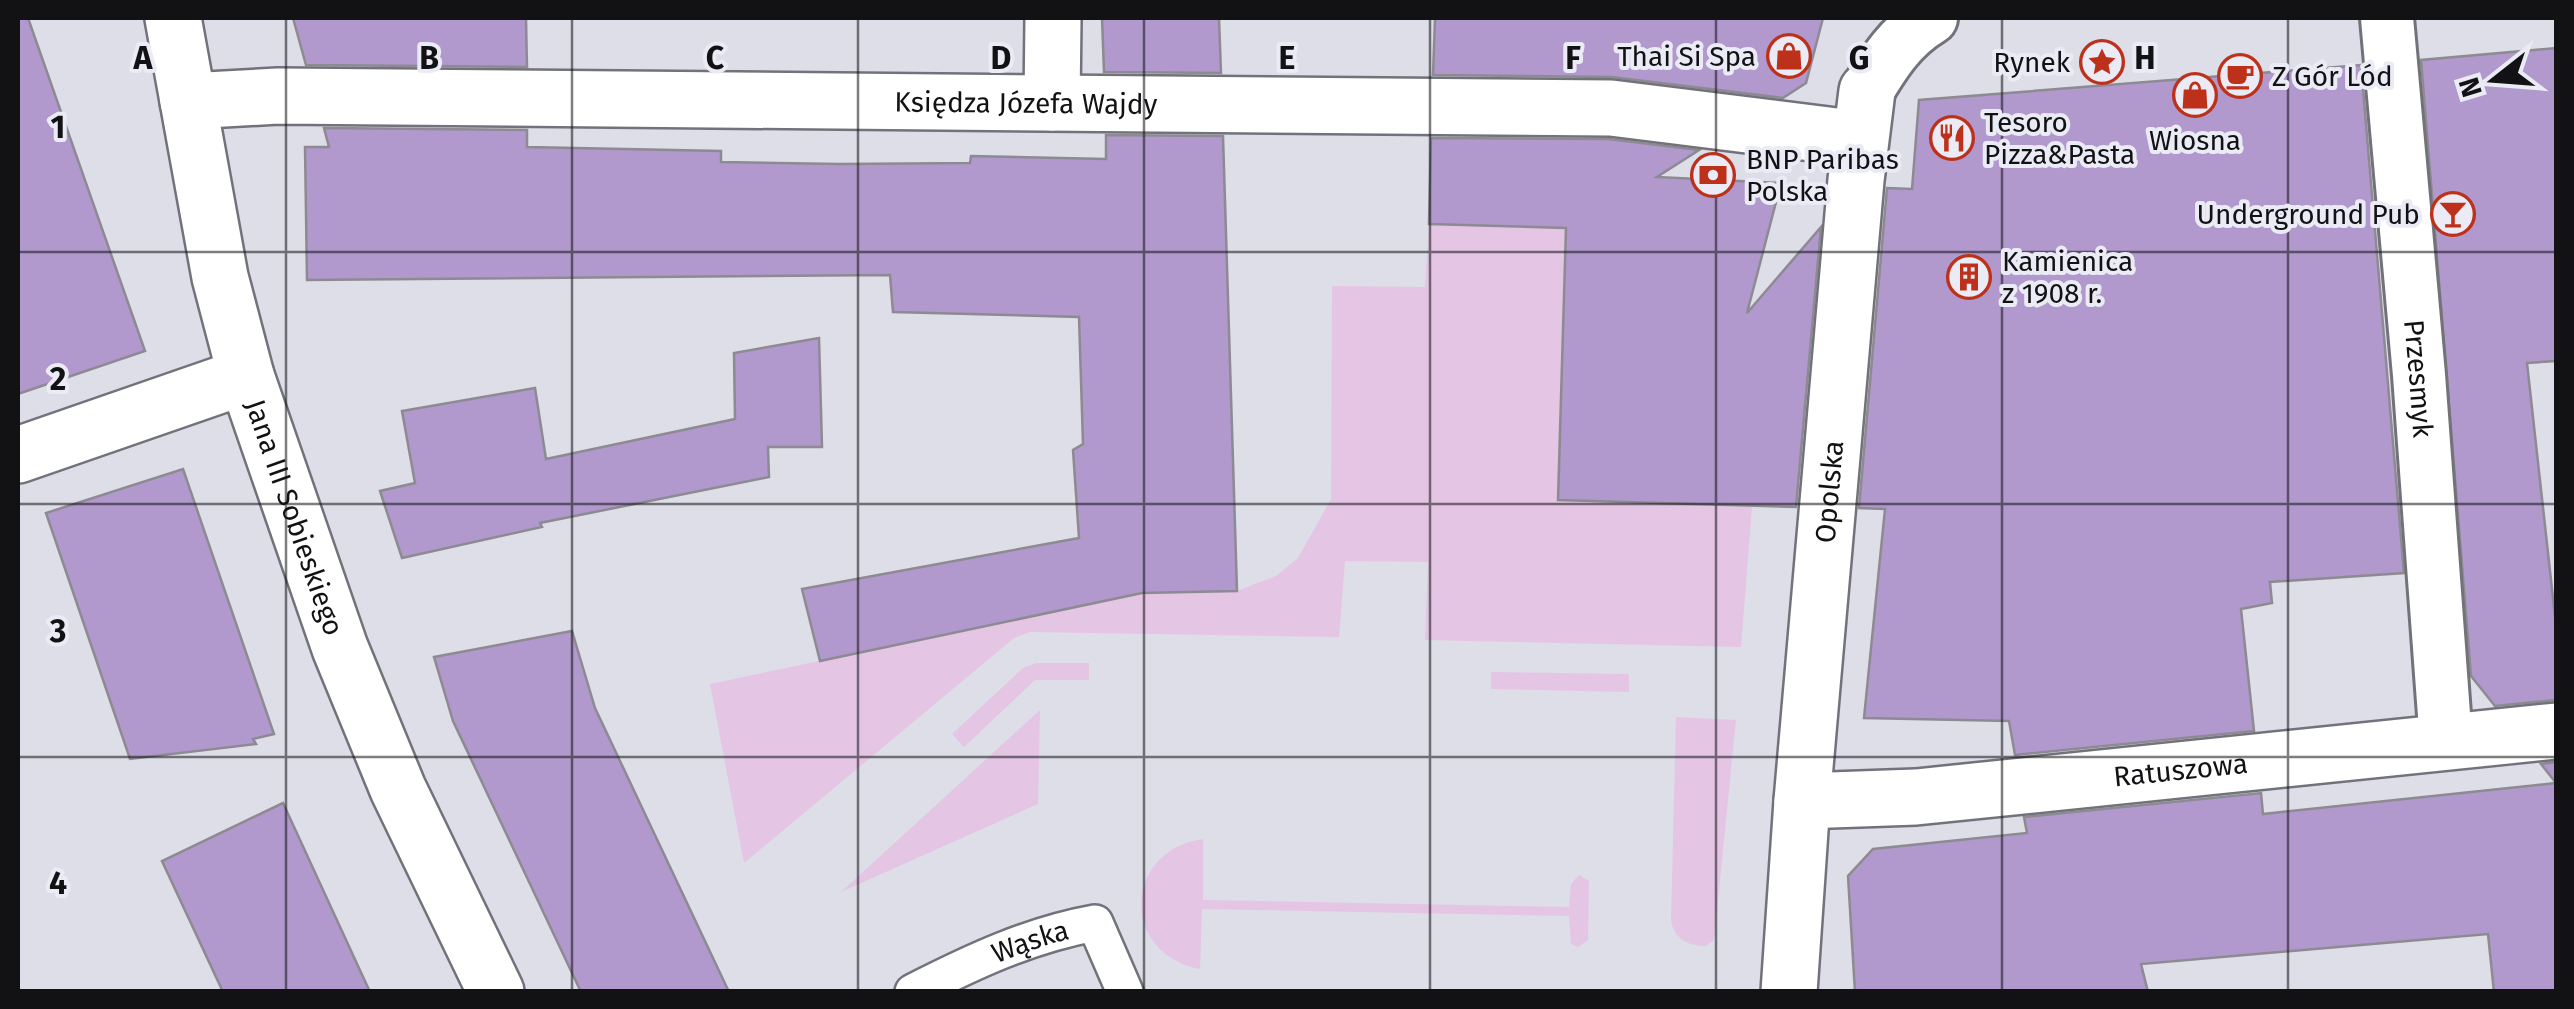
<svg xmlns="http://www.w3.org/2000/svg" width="2574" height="1009" font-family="'Fira Sans',sans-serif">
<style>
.green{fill:#e5c5e4}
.building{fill:#b198cd;stroke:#8d8a92;stroke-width:2.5}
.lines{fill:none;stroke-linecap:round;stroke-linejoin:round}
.service-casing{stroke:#72727b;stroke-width:40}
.pedestrian-casing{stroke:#72727b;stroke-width:58}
.minor-casing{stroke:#72727b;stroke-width:60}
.service{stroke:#fff;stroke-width:35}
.pedestrian{stroke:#fff;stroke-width:52}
.minor{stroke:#fff;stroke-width:55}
.grid{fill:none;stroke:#121215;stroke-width:2.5;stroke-opacity:0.55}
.labels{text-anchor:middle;stroke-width:8;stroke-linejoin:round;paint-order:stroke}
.poi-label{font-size:28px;fill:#121215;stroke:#eaebf5;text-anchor:start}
.street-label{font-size:28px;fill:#121215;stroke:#eaebf5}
.grid-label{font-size:32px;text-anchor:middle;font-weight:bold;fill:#121215;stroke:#eaebf5;stroke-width:8;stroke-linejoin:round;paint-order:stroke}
</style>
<rect width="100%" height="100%" fill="#dddee8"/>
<!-- green -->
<g class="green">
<path d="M 1429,224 L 1566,228 L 1558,500 L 1752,507 L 1741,647 L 1425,640 L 1428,562 L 1345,561 L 1339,637 L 1030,632 L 1014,638 L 744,863 L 710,684 L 1142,593 L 1237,591 L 1276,576 L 1298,558 L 1331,499 L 1332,286 L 1425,287 Z"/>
<path d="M 1036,663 L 1089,663 L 1089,680 L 1035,680 L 964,747 L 952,734 L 1023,668 Z"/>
<path d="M 1491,672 L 1629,674 L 1629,692 L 1491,689 Z"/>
<path d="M 1040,710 L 1038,804 L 841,892 Z"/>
<path d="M 1676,717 L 1736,720 L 1714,940 L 1706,946 C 1687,946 1674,939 1671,920 Z"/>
<path d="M 1203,839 L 1203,900 L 1569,907 L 1571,884 L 1579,875 L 1589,881 L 1588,940 L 1578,947 L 1571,944 L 1569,916 L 1202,909 L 1200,969 C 1120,954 1122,851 1203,839 Z"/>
</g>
<!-- building -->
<g class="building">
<path d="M 18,18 L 28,18 L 145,351 L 18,394 Z"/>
<path d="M 293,18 L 526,18 L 527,67 L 306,65 Z"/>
<path d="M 1102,18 L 1219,18 L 1221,73 L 1104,72 Z"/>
<path d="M 1435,18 L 1823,18 L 1806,83 L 1783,98 L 1612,77 L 1433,75 Z"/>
<path d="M 2556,48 L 2556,361 L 2527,363 L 2556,625 L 2556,700 L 2495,706 L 2471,676 L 2421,60 Z"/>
<path d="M 2361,65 L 2404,573 L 2270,582 L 2272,603 L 2241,609 L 2254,731 L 2015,755 L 2009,721 L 1864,718 L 1885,509 L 1859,508 L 1887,188 L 1912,189 L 1919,100 Z"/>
<path d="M 324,128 L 527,130 L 527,147 L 721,151 L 721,162 L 840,164 L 970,163 L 971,156 L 1106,159 L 1106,135 L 1223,136 L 1237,591 L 1142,593 L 820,661 L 802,589 L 1079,538 L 1073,450 L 1083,444 L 1079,317 L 893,312 L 890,275 L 307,280 L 305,147 L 329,147 Z"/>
<path d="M 1431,138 L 1609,139 L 1699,150 L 1657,177 L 1781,183 L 1747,313 L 1821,227 L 1796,507 L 1558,500 L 1566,228 L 1429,224 Z"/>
<path d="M 819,338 L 822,447 L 768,447 L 769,477 L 540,523 L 542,527 L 402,558 L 380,491 L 415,483 L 402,411 L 535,388 L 546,459 L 735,419 L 734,353 Z"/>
<path d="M 183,469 L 274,734 L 253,739 L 256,744 L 130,759 L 46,513 Z"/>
<path d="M 572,631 L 595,708 L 729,992 L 581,992 L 453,721 L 434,657 Z"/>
<path d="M 2556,762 L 2556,992 L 2494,992 L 2488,934 L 2141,964 L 2148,992 L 1855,992 L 1848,876 L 1873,849 L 2027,833 L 2024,817 L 2261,793 L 2263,814 L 2556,783 L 2541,764 Z"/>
<path d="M 283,803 L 370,992 L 223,992 L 162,861 Z"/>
</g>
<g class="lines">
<!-- service casing -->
<g class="service-casing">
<g id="service">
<path id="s1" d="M 913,992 C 972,962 1029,935 1095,923 L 1125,992"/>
</g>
</g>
<!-- pedestrian casing -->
<g class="pedestrian-casing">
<g id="pedestrian">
<path id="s2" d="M 2387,18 L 2419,375 L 2446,742"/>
<path d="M 1867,91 C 1885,61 1901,36 1931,18"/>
</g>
</g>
<!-- minor casing -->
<g class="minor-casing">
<g id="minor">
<path id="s3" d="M 173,18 L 220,277 L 246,376 L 340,648 L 398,789 L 496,992"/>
<path id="s4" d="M 188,101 L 278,96 L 1611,108 L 1860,139"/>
<path d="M 1052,103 L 1053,18"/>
<path d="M 18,455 L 246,376"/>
<path id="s5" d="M 1802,801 L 1916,797 L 2556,731"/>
<path id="s6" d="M 1789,992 L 1802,801 L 1856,180 L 1867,91"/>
</g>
</g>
<!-- service -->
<use href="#service" class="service"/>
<!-- pedestrian -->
<use href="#pedestrian" class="pedestrian"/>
<!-- minor -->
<use href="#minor" class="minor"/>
</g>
<!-- grid -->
<path class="grid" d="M 286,18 L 286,992M 572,18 L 572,992M 858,18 L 858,992M 1144,18 L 1144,992M 1430,18 L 1430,992M 1716,18 L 1716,992M 2002,18 L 2002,992M 2288,18 L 2288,992M 18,252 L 2556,252M 18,504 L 2556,504M 18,757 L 2556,757"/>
<!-- icons -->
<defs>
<g id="shop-ring" transform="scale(2.25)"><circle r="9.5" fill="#eaebf5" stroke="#bd311a" stroke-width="1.5"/><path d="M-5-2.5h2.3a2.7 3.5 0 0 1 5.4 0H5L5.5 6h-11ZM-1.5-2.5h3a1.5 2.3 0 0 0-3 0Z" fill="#bd311a"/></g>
<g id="sight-ring" transform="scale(2.25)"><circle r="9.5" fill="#eaebf5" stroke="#bd311a" stroke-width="1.5"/><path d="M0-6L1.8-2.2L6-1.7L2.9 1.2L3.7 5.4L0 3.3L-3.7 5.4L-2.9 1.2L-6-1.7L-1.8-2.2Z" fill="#bd311a"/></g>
<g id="cafe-ring" transform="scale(2.25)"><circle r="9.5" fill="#eaebf5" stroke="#bd311a" stroke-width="1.5"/><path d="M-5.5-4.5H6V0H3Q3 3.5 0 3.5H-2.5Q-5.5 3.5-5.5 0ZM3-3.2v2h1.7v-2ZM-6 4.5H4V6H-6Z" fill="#bd311a"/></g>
<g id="restaurant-ring" transform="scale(2.25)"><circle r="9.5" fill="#eaebf5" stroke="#bd311a" stroke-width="1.5"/><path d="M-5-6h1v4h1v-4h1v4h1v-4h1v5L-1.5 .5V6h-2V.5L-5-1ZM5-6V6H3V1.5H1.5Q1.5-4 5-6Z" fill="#bd311a"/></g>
<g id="bank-ring" transform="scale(2.25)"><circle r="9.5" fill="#eaebf5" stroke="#bd311a" stroke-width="1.5"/><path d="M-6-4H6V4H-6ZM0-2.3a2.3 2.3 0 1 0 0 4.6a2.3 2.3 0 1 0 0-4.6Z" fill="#bd311a"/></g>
<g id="bar-ring" transform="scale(2.25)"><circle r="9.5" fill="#eaebf5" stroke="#bd311a" stroke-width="1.5"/><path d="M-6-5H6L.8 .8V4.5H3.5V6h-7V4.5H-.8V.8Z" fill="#bd311a"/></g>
<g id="building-ring" transform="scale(2.25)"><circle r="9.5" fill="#eaebf5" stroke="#bd311a" stroke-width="1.5"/><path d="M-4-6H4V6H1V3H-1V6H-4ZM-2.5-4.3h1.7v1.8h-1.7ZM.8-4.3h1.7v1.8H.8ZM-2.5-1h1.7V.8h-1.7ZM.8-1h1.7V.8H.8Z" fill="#bd311a"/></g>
</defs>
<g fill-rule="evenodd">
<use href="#shop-ring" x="1789" y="56"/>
<use href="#sight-ring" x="2102" y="62"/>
<use href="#cafe-ring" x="2240" y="76"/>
<use href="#shop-ring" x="2195" y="95"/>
<use href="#restaurant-ring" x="1952" y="138"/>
<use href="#bank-ring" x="1713" y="175"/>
<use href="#bar-ring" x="2453" y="214"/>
<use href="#building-ring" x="1969" y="277"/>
</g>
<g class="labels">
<!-- poi labels -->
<g class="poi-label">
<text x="1756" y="66" text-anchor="end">Thai Si Spa</text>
<text x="2070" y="72" text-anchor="end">Rynek</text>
<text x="2272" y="86">Z Gór Lód</text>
<text x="1984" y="132">Tesoro<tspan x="1984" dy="32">Pizza&amp;Pasta</tspan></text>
<text x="2195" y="150" text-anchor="middle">Wiosna</text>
<text x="1746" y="169">BNP Paribas<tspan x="1746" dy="32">Polska</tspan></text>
<text x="2420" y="224" text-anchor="end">Underground Pub</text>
<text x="2002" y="271">Kamienica<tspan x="2002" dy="32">z 1908 r.</tspan></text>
</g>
<!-- street labels -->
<g class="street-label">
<text dy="10" stroke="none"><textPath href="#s4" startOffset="838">Księdza Józefa Wajdy</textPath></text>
<text dy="10" stroke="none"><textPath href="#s2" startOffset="362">Przesmyk</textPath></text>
<text dy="10" stroke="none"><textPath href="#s6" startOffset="502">Opolska</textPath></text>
<text dy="10" stroke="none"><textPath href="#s3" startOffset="515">Jana III Sobieskiego</textPath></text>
<text dy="10" stroke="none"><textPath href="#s5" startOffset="380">Ratuszowa</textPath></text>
<text dy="10" stroke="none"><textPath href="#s1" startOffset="128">Wąska</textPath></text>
</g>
</g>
<g class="grid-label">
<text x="143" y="69">A</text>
<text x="429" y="69">B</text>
<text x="715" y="69">C</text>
<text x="1001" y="69">D</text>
<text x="1287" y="69">E</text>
<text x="1573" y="69">F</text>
<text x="1859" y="69">G</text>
<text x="2145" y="69">H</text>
<text x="58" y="138">1</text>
<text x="58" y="390">2</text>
<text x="58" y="642">3</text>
<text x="58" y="894">4</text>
</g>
<!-- border -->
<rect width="2574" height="1009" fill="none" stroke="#121215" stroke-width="40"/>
<!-- north arrow -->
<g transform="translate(2494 80) rotate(253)" stroke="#eaebf5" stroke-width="8" paint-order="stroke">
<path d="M0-8L18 38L0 25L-18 38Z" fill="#121215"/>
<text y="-15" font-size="28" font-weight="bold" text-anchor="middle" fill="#121215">N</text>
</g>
</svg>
